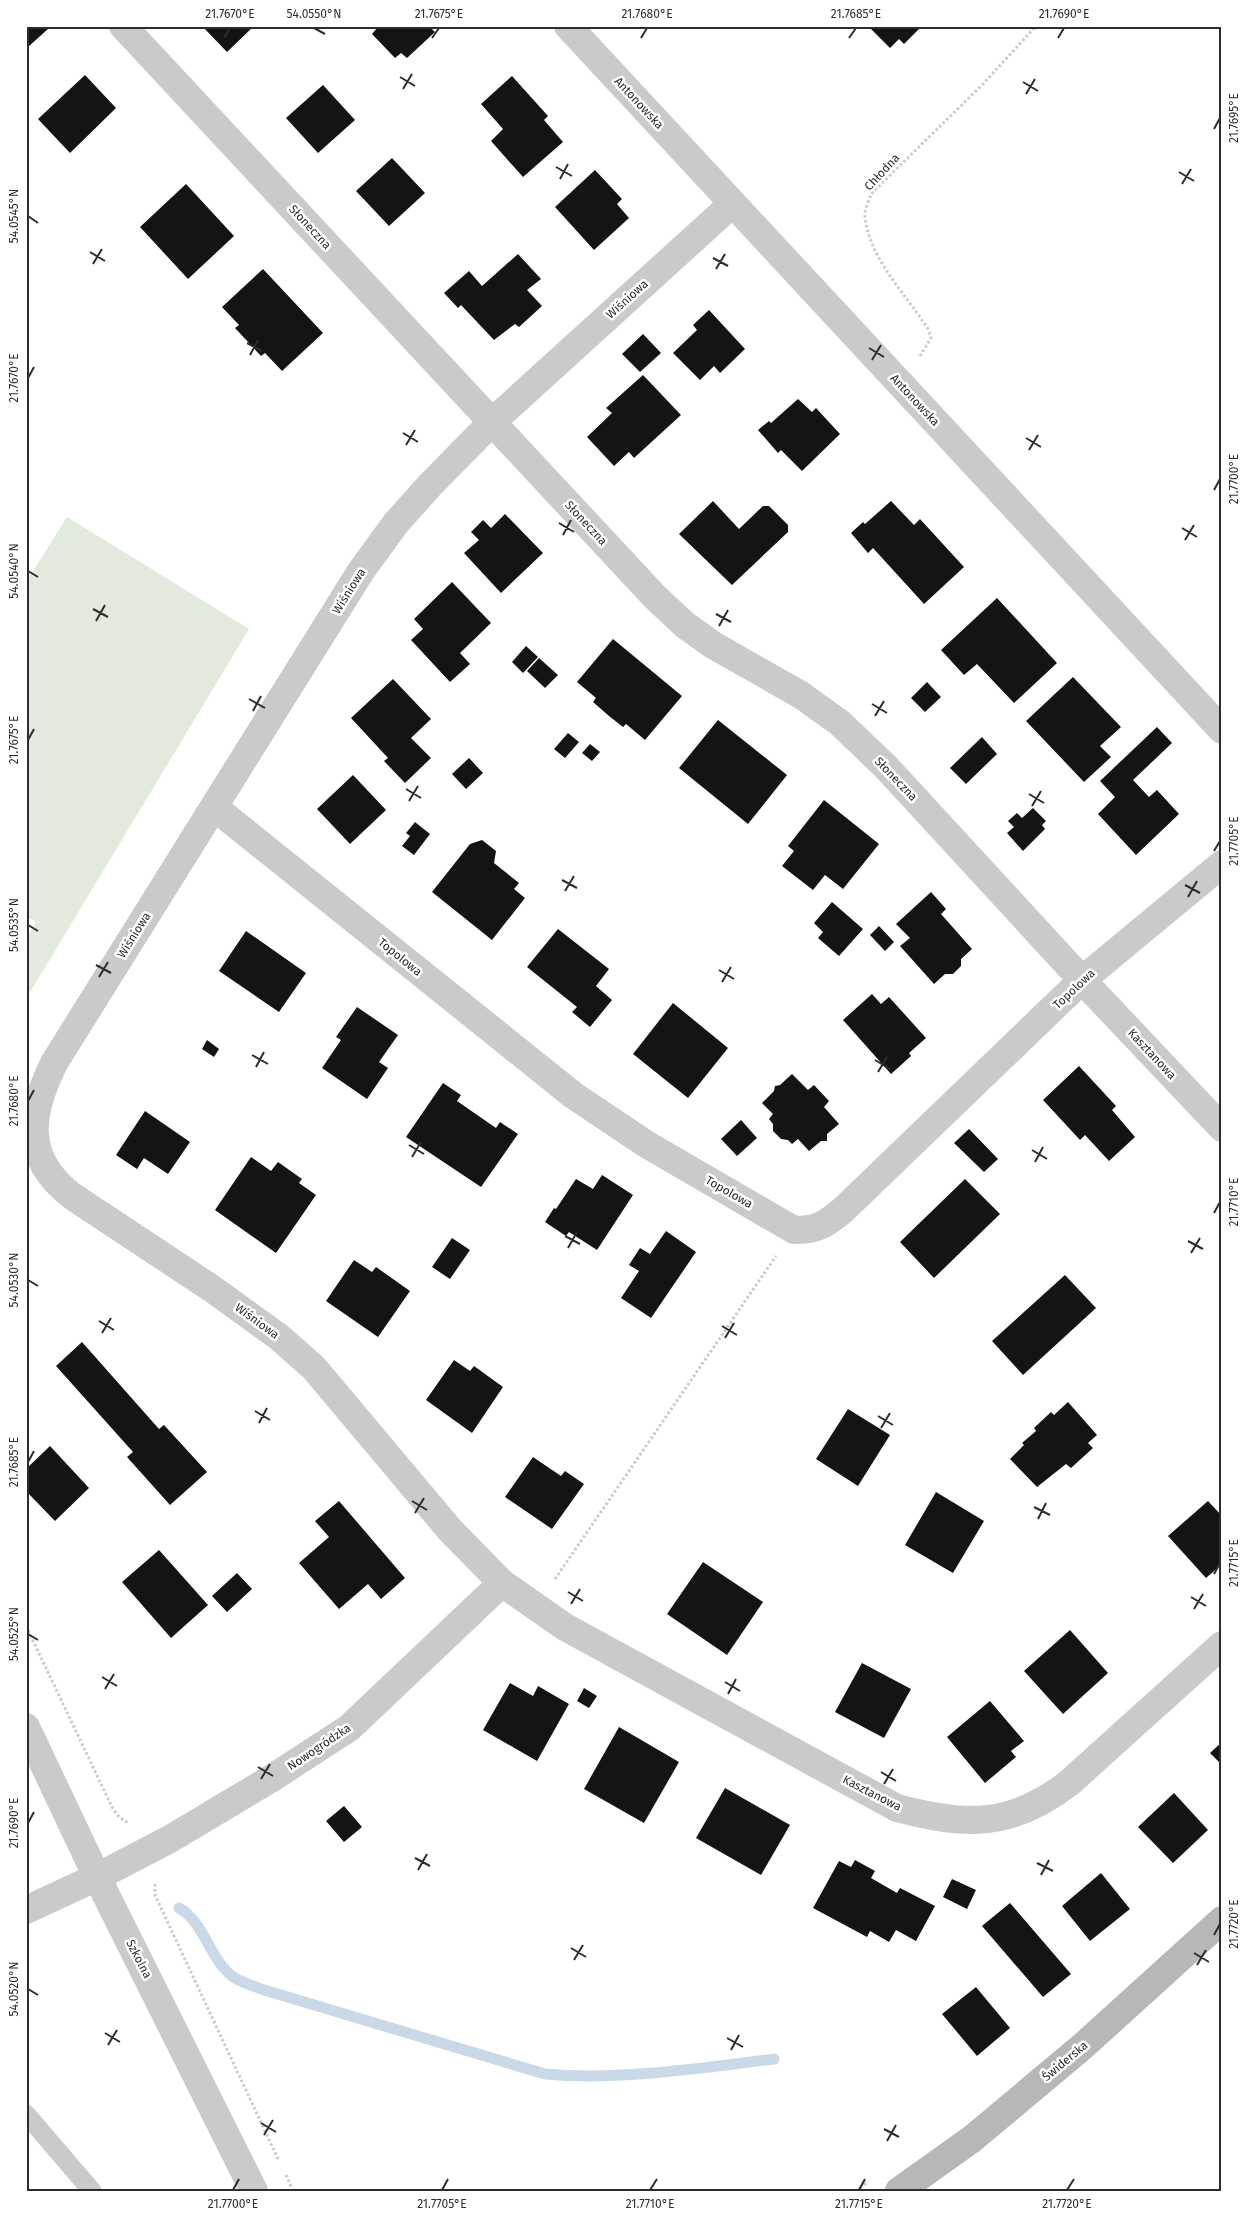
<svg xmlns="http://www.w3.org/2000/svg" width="1248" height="2217" font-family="'Fira Sans',sans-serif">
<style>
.green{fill:#e2e9dd}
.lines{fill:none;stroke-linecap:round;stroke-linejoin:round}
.stream{stroke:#cad9e8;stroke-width:11}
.building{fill:#141414}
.path{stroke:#cacaca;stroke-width:3;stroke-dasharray:2.5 2.5;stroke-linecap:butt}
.lane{stroke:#cacaca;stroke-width:19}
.street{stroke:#cacaca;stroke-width:28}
.secondary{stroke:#b7b7b7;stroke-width:28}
.ticks{fill:none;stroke:#2d2d2d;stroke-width:2}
.labels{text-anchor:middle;stroke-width:5;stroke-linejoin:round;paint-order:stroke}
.street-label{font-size:12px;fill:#2d2d2d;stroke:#fff}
.neatline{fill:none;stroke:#2d2d2d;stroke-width:2}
.ticks-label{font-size:12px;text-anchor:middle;fill:#2d2d2d}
</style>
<rect width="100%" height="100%" fill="#fff"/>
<!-- green -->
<path class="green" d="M 67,517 L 249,629 L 26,999 L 26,939 L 36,922 L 26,916 L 26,582 Z"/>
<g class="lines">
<!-- stream -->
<path class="stream" d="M 179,1908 C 205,1923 209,1958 232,1976 C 239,1982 252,1985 261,1989 L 545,2074 C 617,2081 702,2068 774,2059"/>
</g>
<!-- building -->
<g class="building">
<path d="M 26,26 L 45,26 L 48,29 L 28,47 L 26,44 Z"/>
<path d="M 202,26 L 254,26 L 227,52 Z"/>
<path d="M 375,26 L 429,26 L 435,32 L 407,58 L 401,53 L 395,58 L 372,34 L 377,28 Z"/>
<path d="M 868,26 L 922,26 L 904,44 L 899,39 L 890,48 Z"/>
<path d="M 85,75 L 116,108 L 70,153 L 38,119 Z"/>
<path d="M 512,76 L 548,116 L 544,120 L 563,142 L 523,177 L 491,141 L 503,129 L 481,104 Z"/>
<path d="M 323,85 L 355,120 L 318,153 L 286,118 Z"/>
<path d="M 392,158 L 425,193 L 389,226 L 356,191 Z"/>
<path d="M 595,170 L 622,199 L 617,204 L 629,218 L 594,250 L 555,207 Z"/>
<path d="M 186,184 L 234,236 L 188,279 L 140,227 Z"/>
<path d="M 518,254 L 541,279 L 527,290 L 542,306 L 519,327 L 515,324 L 494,340 L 461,305 L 458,308 L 444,293 L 469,271 L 482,286 Z"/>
<path d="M 263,269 L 323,333 L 282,371 L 265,353 L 261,356 L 235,328 L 239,325 L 222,307 Z"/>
<path d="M 709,310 L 745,349 L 720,373 L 714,366 L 700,380 L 673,353 L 697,330 L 693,325 Z"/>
<path d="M 643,334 L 661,353 L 640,372 L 622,354 Z"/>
<path d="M 643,375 L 681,415 L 634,458 L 629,452 L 614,466 L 587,437 L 612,413 L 606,408 Z"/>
<path d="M 798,399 L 812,412 L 816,408 L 840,434 L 802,471 L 781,450 L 778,453 L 758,430 L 769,421 L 771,423 Z"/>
<path d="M 713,501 L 739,529 L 763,506 L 769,506 L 788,525 L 788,532 L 732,585 L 679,534 Z"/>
<path d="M 891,501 L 914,525 L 920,519 L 964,567 L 924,604 L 873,548 L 868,553 L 851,533 L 863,522 L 865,524 Z"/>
<path d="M 505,514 L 543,553 L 501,593 L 464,553 L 479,540 L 471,532 L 483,520 L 491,528 Z"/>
<path d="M 452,582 L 491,623 L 460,653 L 470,664 L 450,682 L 411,640 L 423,629 L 414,619 Z"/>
<path d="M 997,598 L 1057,663 L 1014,703 L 977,664 L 964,675 L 941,650 Z"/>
<path d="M 613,639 L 682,696 L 645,740 L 626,724 L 623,727 L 609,716 L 593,702 L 596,698 L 577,682 Z"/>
<path d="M 526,646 L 538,657 L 523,673 L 512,662 Z"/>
<path d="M 539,658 L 558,675 L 545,688 L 527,671 Z"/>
<path d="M 1073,677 L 1121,727 L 1100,746 L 1111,757 L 1084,782 L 1026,721 Z"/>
<path d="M 393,679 L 431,719 L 411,738 L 431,758 L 405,783 L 384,761 L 388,758 L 351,718 Z"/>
<path d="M 927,682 L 941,697 L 925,712 L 911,698 Z"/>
<path d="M 718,720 L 787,775 L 748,824 L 679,768 Z"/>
<path d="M 1157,727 L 1172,743 L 1133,780 L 1149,797 L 1157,790 L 1179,814 L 1136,855 L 1098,814 L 1115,797 L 1100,781 Z"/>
<path d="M 568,733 L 579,742 L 565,758 L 554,749 Z"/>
<path d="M 982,737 L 997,754 L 966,784 L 950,768 Z"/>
<path d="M 590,744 L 600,752 L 592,761 L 582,753 Z"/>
<path d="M 469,758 L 483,773 L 466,789 L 452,774 Z"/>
<path d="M 353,775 L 386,810 L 350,844 L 317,809 Z"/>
<path d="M 824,800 L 879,844 L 843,889 L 825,875 L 813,890 L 782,866 L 794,851 L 788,846 Z"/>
<path d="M 1033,808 L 1046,821 L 1042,825 L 1045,829 L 1023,851 L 1007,833 L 1014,827 L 1008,821 L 1017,813 L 1022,818 Z"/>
<path d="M 415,822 L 430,834 L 414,855 L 402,846 L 410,836 L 406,833 Z"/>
<path d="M 482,840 L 496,851 L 494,863 L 519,883 L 514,889 L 525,898 L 492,940 L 432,892 L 470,844 Z"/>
<path d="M 931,892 L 946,909 L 941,914 L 972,949 L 961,959 L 961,966 L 953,974 L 945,974 L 934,984 L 900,946 L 910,938 L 896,924 Z"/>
<path d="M 832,902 L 863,929 L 839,956 L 818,938 L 823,932 L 814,923 Z"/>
<path d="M 879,926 L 894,942 L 885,951 L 870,935 Z"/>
<path d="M 558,929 L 609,969 L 596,986 L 612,1000 L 590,1027 L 572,1012 L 577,1007 L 527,967 Z"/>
<path d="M 246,931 L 306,973 L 279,1012 L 219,971 Z"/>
<path d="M 872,994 L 881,1004 L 889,997 L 926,1038 L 909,1053 L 911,1056 L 891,1074 L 843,1020 Z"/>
<path d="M 673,1003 L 728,1048 L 688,1098 L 633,1054 Z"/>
<path d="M 357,1007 L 398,1035 L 379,1062 L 388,1068 L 367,1099 L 322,1068 L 341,1040 L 336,1037 Z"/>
<path d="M 207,1040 L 219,1049 L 214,1057 L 202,1049 Z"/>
<path d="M 1079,1066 L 1116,1106 L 1112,1110 L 1135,1137 L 1109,1161 L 1085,1135 L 1080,1140 L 1043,1100 Z"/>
<path d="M 792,1074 L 808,1090 L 814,1085 L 829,1101 L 824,1107 L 839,1124 L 827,1134 L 827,1141 L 821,1141 L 809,1151 L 798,1139 L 792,1144 L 788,1140 L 781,1139 L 773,1131 L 773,1124 L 769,1119 L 773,1114 L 762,1103 L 774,1091 L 775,1086 L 780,1085 Z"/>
<path d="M 443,1083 L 461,1095 L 457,1101 L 496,1128 L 500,1122 L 518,1134 L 481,1187 L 406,1137 Z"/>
<path d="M 145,1111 L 190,1142 L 168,1174 L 144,1158 L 137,1169 L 116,1155 Z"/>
<path d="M 741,1120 L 757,1138 L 737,1156 L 721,1139 Z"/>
<path d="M 969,1129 L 998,1159 L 984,1172 L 954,1143 Z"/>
<path d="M 251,1157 L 271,1171 L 278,1162 L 302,1179 L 299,1183 L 316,1195 L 276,1253 L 215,1210 Z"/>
<path d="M 602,1175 L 633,1195 L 597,1250 L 569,1232 L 566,1236 L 545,1222 L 554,1208 L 556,1209 L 576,1179 L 593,1189 Z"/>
<path d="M 965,1179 L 1000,1214 L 934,1278 L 900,1242 Z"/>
<path d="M 666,1231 L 696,1252 L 651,1318 L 621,1298 L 639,1271 L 629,1265 L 640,1248 L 650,1254 Z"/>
<path d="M 452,1238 L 470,1250 L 450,1279 L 432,1267 Z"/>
<path d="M 354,1260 L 372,1272 L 376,1267 L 410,1291 L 378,1337 L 326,1301 Z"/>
<path d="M 1065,1275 L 1096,1308 L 1023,1375 L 992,1341 Z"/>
<path d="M 82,1342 L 159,1429 L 164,1425 L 207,1472 L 170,1505 L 127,1457 L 133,1452 L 56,1366 Z"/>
<path d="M 454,1360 L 470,1371 L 474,1366 L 503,1387 L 472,1433 L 426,1400 Z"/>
<path d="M 1068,1402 L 1097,1435 L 1088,1443 L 1093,1448 L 1071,1468 L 1066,1464 L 1037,1487 L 1010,1459 L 1024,1445 L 1022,1443 L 1036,1431 L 1034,1428 L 1051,1412 L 1054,1415 Z"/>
<path d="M 848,1409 L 890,1435 L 858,1486 L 816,1459 Z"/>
<path d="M 50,1446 L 89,1488 L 55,1521 L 26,1491 L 26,1469 Z"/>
<path d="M 533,1457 L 561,1476 L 565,1471 L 584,1484 L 552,1529 L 505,1497 Z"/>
<path d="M 936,1492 L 984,1521 L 953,1573 L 905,1545 Z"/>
<path d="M 339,1501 L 405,1578 L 381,1599 L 368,1584 L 339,1609 L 299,1563 L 329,1537 L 315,1521 Z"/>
<path d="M 1208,1501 L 1222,1516 L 1222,1564 L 1206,1578 L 1168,1536 Z"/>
<path d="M 159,1550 L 208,1605 L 171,1638 L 122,1582 Z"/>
<path d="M 703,1562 L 763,1602 L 727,1655 L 667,1614 Z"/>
<path d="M 237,1573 L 252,1589 L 227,1612 L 212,1596 Z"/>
<path d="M 1070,1630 L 1108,1673 L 1063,1714 L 1024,1671 Z"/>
<path d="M 862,1663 L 911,1689 L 884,1738 L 835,1712 Z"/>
<path d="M 510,1683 L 533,1696 L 538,1686 L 569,1704 L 537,1761 L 483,1730 Z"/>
<path d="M 584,1688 L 597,1696 L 589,1708 L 577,1701 Z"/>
<path d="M 990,1701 L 1024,1741 L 1011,1751 L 1016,1757 L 985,1783 L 947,1737 Z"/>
<path d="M 619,1727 L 679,1762 L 644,1823 L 584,1789 Z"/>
<path d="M 1222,1742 L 1222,1765 L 1210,1753 Z"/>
<path d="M 725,1788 L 790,1825 L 761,1875 L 696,1838 Z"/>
<path d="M 1174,1793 L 1208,1830 L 1173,1863 L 1138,1827 Z"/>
<path d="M 344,1806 L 362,1827 L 344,1842 L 326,1821 Z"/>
<path d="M 855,1860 L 875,1871 L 871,1878 L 897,1893 L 900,1888 L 935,1906 L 916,1941 L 896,1930 L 889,1942 L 870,1931 L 867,1937 L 813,1908 L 839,1861 L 851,1867 Z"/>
<path d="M 1101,1873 L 1130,1909 L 1090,1941 L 1062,1906 Z"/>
<path d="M 952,1879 L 976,1890 L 967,1909 L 943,1897 Z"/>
<path d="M 1010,1903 L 1071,1974 L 1043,1997 L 982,1926 Z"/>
<path d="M 976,1987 L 1010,2028 L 977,2056 L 942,2014 Z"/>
</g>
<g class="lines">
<!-- path -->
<g class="path">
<path d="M 920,356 L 931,338 L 928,329 C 906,294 870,260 865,217 C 864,210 869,201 871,194 L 983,84 L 1036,26"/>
<path d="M 555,1579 L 776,1256"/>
<path d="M 26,1626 L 112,1807 L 119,1817 L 128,1823"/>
<path d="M 155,1884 L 155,1895 L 279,2161"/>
<path d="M 286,2175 L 293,2191"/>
<path d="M 856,2191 L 867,2182"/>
</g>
<!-- lane -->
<path class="lane" d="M 26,2114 L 92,2191"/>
<!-- street -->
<g class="street">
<path d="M 123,26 L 655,597 L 685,625 L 713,645 L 801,695 L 840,723 L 886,767 L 1082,980 L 1222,1128"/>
<path d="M 568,26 L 1222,730"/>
<path d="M 732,204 L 492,422 L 431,484 L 396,523 L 361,571 L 54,1063 C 29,1114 22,1157 72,1196 L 211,1288 L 279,1337 L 314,1368 L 450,1530 L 502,1583 L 565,1627 L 897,1808 C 965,1826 1011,1828 1069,1783 L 1222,1645"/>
<path d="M 214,807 L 573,1095 L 646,1144 L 794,1230 C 817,1230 825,1225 843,1210 L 1082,980 L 1222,864"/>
<path d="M 26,1727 L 97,1877 L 254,2191"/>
<path d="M 26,1910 L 97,1877 L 170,1839 L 272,1778 L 349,1728 L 502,1583"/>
</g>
<!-- secondary -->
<path class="secondary" d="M 899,2191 L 972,2139 L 1083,2046 L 1222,1920"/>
</g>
<!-- ticks -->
<path class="ticks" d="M 314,28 L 325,34M 224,38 L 230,28M 432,38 L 439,28M 641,38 L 647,28M 849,38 L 856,28M 1058,38 L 1064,28M 400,77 L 415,86M 1023,82 L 1038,91M 403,89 L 412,74M 1026,94 L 1035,79M 1214,129 L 1220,118M 556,167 L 572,176M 1179,172 L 1194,181M 560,179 L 568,164M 1182,184 L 1191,169M 28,216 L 38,223M 90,252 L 105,261M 713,258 L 728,266M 93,264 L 102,249M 716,269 L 725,254M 247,343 L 262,351M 869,348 L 884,357M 250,355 L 258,340M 872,360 L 881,345M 28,378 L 34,367M 403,433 L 418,442M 1026,438 L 1041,447M 406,445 L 415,430M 1029,450 L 1038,435M 1214,490 L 1220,479M 559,523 L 574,532M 1182,528 L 1197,537M 563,535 L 571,520M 1185,540 L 1194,525M 28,571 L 38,577M 93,609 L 108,617M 716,614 L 731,622M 96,621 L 105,605M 719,626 L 728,610M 249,699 L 265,708M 872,704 L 887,713M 253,711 L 261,696M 875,716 L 884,701M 28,740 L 34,729M 406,789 L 421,798M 1029,794 L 1044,803M 409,801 L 418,786M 1032,806 L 1041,791M 1214,851 L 1220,841M 562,880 L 577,888M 1185,885 L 1200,893M 565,891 L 574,876M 1188,897 L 1197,881M 28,925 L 38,931M 96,965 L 111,973M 719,970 L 734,979M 99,977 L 108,962M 722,982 L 731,967M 252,1055 L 268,1064M 875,1060 L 890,1069M 256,1067 L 264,1052M 878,1072 L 887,1057M 28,1101 L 34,1090M 409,1145 L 424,1154M 1032,1150 L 1047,1159M 412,1157 L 421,1142M 1035,1162 L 1043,1147M 1214,1213 L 1220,1202M 565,1236 L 580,1244M 1188,1241 L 1203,1249M 568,1248 L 577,1232M 1191,1253 L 1200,1238M 28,1280 L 38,1286M 99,1321 L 114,1330M 722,1326 L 737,1335M 102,1333 L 111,1318M 725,1338 L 734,1323M 255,1411 L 270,1420M 878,1416 L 893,1425M 259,1423 L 267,1408M 881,1428 L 890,1413M 28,1462 L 34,1451M 412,1501 L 427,1510M 1034,1507 L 1050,1515M 415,1513 L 424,1498M 1038,1519 L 1046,1503M 1214,1574 L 1220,1563M 568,1592 L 583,1601M 1191,1597 L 1206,1606M 571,1604 L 580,1589M 1194,1609 L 1203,1594M 28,1634 L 38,1640M 102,1677 L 117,1686M 725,1682 L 740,1691M 105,1689 L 114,1674M 728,1694 L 736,1679M 258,1767 L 273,1776M 881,1772 L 896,1781M 261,1779 L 270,1764M 884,1784 L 893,1769M 28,1823 L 34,1812M 415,1858 L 430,1866M 1037,1863 L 1053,1871M 418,1870 L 427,1854M 1041,1875 L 1049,1860M 1214,1935 L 1220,1924M 571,1948 L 586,1957M 1194,1953 L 1209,1962M 574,1960 L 583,1945M 1197,1965 L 1206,1950M 28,1989 L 38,1995M 105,2033 L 120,2042M 727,2038 L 743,2047M 108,2045 L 117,2030M 731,2050 L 739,2035M 261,2123 L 276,2132M 884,2129 L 899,2137M 264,2135 L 273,2120M 887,2141 L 896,2125M 233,2190 L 239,2179M 442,2190 L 448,2179M 650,2190 L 657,2179M 859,2190 L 865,2179M 1067,2190 L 1074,2179"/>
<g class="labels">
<!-- street labels -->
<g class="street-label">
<text transform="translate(639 103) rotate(47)" y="4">Antonowska</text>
<text transform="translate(882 172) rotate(-47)" y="4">Chłodna</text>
<text transform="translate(310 227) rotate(47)" y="4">Słoneczna</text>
<text transform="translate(627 299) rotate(-42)" y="4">Wiśniowa</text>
<text transform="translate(915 400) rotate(47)" y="4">Antonowska</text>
<text transform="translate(586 523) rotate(47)" y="4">Słoneczna</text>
<text transform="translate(349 591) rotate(-58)" y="4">Wiśniowa</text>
<text transform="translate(896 779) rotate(46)" y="4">Słoneczna</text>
<text transform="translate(134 935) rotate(-58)" y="4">Wiśniowa</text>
<text transform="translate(400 957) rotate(39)" y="4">Topolowa</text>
<text transform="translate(1074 989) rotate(-43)" y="4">Topolowa</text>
<text transform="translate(1152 1054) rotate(47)" y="4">Kasztanowa</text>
<text transform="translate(729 1192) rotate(30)" y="4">Topolowa</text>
<text transform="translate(257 1321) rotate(36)" y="4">Wiśniowa</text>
<text transform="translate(319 1747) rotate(-34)" y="4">Nowogródzka</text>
<text transform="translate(872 1793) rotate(27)" y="4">Kasztanowa</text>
<text transform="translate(139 1959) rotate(63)" y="4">Szkolna</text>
<text transform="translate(1065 2061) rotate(-40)" y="4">Świderska</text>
</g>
</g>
<!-- border -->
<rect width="1248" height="2217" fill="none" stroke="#ffffff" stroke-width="55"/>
<rect x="28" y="28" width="1192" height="2162" class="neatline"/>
<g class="ticks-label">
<text x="230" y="18">21.7670°E</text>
<text x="314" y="18">54.0550°N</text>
<text x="439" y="18">21.7675°E</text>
<text x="647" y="18">21.7680°E</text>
<text x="856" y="18">21.7685°E</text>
<text x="1064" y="18">21.7690°E</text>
<text transform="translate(1234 118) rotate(-90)" y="4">21.7695°E</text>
<text transform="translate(14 216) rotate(-90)" y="4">54.0545°N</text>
<text transform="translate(14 378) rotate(-90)" y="4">21.7670°E</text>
<text transform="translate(1234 479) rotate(-90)" y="4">21.7700°E</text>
<text transform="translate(14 571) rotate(-90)" y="4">54.0540°N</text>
<text transform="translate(14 740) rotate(-90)" y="4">21.7675°E</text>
<text transform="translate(1234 841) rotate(-90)" y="4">21.7705°E</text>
<text transform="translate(14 925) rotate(-90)" y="4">54.0535°N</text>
<text transform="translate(14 1101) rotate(-90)" y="4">21.7680°E</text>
<text transform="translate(1234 1202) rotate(-90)" y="4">21.7710°E</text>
<text transform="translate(14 1280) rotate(-90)" y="4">54.0530°N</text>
<text transform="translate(14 1462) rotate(-90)" y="4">21.7685°E</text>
<text transform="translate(1234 1563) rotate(-90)" y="4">21.7715°E</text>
<text transform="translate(14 1634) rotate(-90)" y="4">54.0525°N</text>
<text transform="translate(14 1823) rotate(-90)" y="4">21.7690°E</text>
<text transform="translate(1234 1924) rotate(-90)" y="4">21.7720°E</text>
<text transform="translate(14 1989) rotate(-90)" y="4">54.0520°N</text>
<text x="233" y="2208">21.7700°E</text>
<text x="442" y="2208">21.7705°E</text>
<text x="650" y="2208">21.7710°E</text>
<text x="859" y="2208">21.7715°E</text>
<text x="1067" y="2208">21.7720°E</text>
</g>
</svg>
